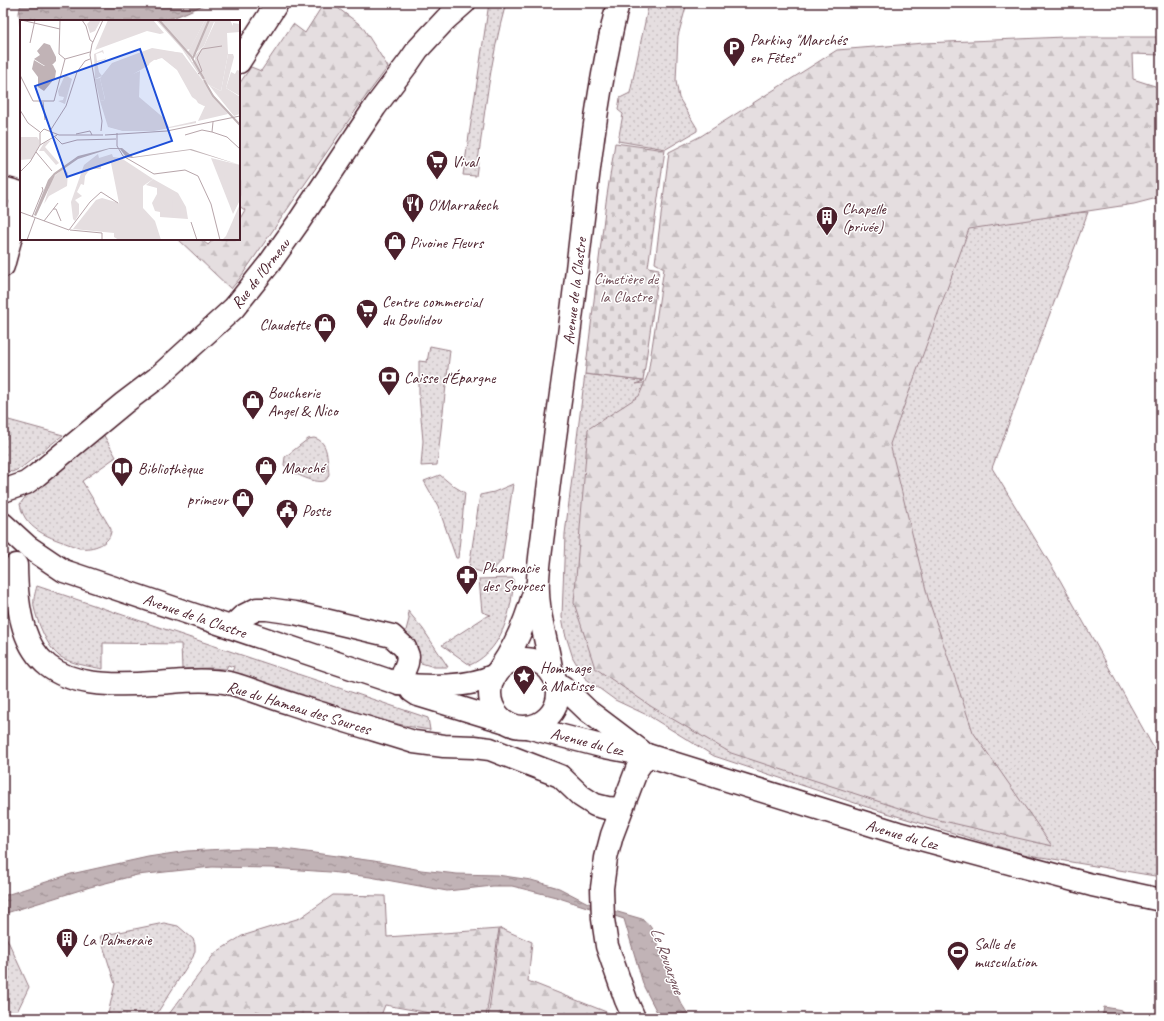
<svg xmlns="http://www.w3.org/2000/svg" width="1164" height="1021" font-family="Caveat,sans-serif">
<style>
.grass{fill:url(#grass-dots);stroke:#987e86}
.forest{fill:url(#forest-firs);stroke:#987e86}
.cemetery{fill:url(#cemetery-stones);stroke:#987e86}
.water{fill:url(#water-ripples);stroke:#91787e}
.lines{fill:none;stroke-linecap:round;stroke-linejoin:round}
.minor-casing{stroke:#4a1f2b;stroke-width:25}
.minor{stroke:#fff;stroke-width:22}
.labels{text-anchor:middle;stroke-width:3;stroke-linejoin:round;paint-order:stroke}
.poi-label{font-size:16px;fill:#4a1f2b;stroke:#fff;text-anchor:start}
.street-label{font-size:16px;fill:#4a1f2b;stroke:#fff}
.park-label{font-size:16px;fill:#714f58;stroke:#fff}
.water-label{font-size:17px;font-style:italic;fill:#74535c;stroke:#fff}
.inset-river{fill:none;stroke:#c1b3b6;stroke-width:2}
.inset-road{fill:none;stroke:#b7a5aa;stroke-width:1}
.view{fill:#1d4ed8;fill-opacity:0.15;stroke:#1d4ed8;stroke-width:2}
.inset-edge{fill:none;stroke:#4a1f2b;stroke-width:2}
</style>
<defs>
<pattern id="grass-dots" width="8" height="8" patternUnits="userSpaceOnUse"><rect width="8" height="8" fill="#e5dee0"/><path d="M2 2h.1M6 6h.1" fill="none" stroke="#c6bec0" stroke-width="1.8" stroke-linecap="round"/></pattern>
<pattern id="forest-firs" width="22" height="20" patternUnits="userSpaceOnUse"><rect width="22" height="20" fill="#e5dee0"/><path d="M5 1l3.5 6h-7zM16 11l3.5 6h-7z" fill="#c6bec0"/></pattern>
<pattern id="cemetery-stones" width="16" height="16" patternUnits="userSpaceOnUse"><rect width="16" height="16" fill="#e5dee0"/><path d="M2 7V4a2 2 0 0 1 4 0v3zM10 15v-3a2 2 0 0 1 4 0v3z" fill="#c6bec0"/></pattern>
<pattern id="water-ripples" width="26" height="14" patternUnits="userSpaceOnUse"><rect width="26" height="14" fill="#c1b3b6"/><path d="M2 4q2-2 4 0t4 0M15 11q2-2 4 0t4 0" fill="none" stroke="#9f9194"/></pattern>
</defs>
<rect width="100%" height="100%" fill="#fff"/>
<filter id="ink" filterUnits="userSpaceOnUse"><feTurbulence type="fractalNoise" baseFrequency=".025" numOctaves="2"/><feDisplacementMap in="SourceGraphic" scale="8" xChannelSelector="R" yChannelSelector="G"/><feConvolveMatrix kernelMatrix="1 2 1 2 8 2 1 2 1" color-interpolation-filters="sRGB"/></filter>
<g filter="url(#ink)">
<!-- grass -->
<g class="grass">
<path d="M 489,3 L 506,3 C 490,60 484,118 476,176 L 463,175 Z"/>
<path d="M 649,3 L 687,3 L 678,36 L 676,81 L 679,98 L 697,128 L 697,131 L 666,149 L 618,141 L 623,114 L 618,110 L 620,98 L 630,93 Z"/>
<path d="M 1088,212 L 992,468 L 1060,580 L 1161,761 L 1161,877 L 1023,854 L 867,807 L 714,756 L 649,716 L 615,700 L 585,678 L 573,658 L 565,633 L 562,617 L 565,534 L 585,374 L 643,381 L 636,384 L 714,372 L 895,226 Z"/>
<path d="M 430,346 L 450,350 L 437,465 L 421,466 L 423,441 L 419,395 L 419,361 L 427,362 Z"/>
<path d="M 5,419 L 63,435 L 21,468 L 12,472 L 3,470 L 3,424 Z"/>
<path d="M 102,432 L 116,457 L 82,481 L 111,529 C 112,544 92,550 79,548 C 56,539 25,533 20,504 L 29,492 Z"/>
<path d="M 314,438 C 329,441 327,461 329,474 C 328,477 327,480 324,481 C 315,484 289,472 284,465 L 285,457 L 308,439 Z"/>
<path d="M 440,475 L 452,485 L 465,493 L 458,558 L 456,558 L 438,506 L 424,481 Z"/>
<path d="M 513,484 L 502,560 L 493,570 L 481,572 L 469,568 L 480,495 L 494,492 Z"/>
<path d="M 513,578 C 514,586 512,595 511,602 C 506,628 495,654 470,665 L 442,645 L 485,617 L 491,615 L 482,612 L 479,579 Z"/>
<path d="M 37,586 L 428,718 L 430,730 C 361,720 298,690 232,672 L 234,667 L 228,665 L 226,669 L 211,668 L 182,669 L 181,644 L 103,643 L 103,669 C 88,666 71,664 59,656 C 47,647 37,621 34,607 C 33,600 35,593 37,586 Z"/>
<path d="M 408,611 L 423,629 L 448,667 L 434,667 L 421,663 L 414,643 L 405,634 L 409,619 Z"/>
<path d="M 164,923 L 178,926 L 193,939 L 195,945 L 195,951 L 193,957 L 154,1018 L 107,1018 L 115,984 L 100,936 Z"/>
<path d="M 3,930 L 29,987 L 14,1018 L 3,1018 Z"/>
</g>
<!-- forest -->
<g class="forest">
<path d="M 324,3 L 331,3 L 362,26 L 388,67 L 360,104 L 240,278 L 231,289 L 178,239 L 200,239 L 208,245 L 214,239 L 224,239 L 226,240 L 227,239 L 239,239 L 239,220 L 245,210 L 239,206 L 239,84 L 251,67 L 261,71 L 293,24 L 305,33 Z"/>
<path d="M 1064,37 L 1161,37 L 1161,55 L 1132,54 L 1133,79 L 1161,88 L 1161,197 L 1134,204 L 969,229 L 890,444 L 928,598 L 973,732 L 1052,846 L 926,817 L 731,753 L 652,707 L 595,668 L 574,603 L 588,429 L 639,396 L 648,374 L 664,268 L 655,263 L 669,152 L 701,136 L 837,50 L 924,43 Z"/>
<path d="M 333,895 L 385,896 L 387,937 L 499,929 L 486,1018 L 458,1018 L 385,1005 L 380,1018 L 279,1018 L 256,1011 L 248,1018 L 166,1018 L 215,953 L 242,936 L 300,918 Z"/>
<path d="M 500,928 L 532,942 L 528,981 L 609,1013 L 611,1018 L 488,1018 Z"/>
</g>
<!-- cemetery -->
<path class="cemetery" d="M 615,143 L 665,150 L 648,267 L 659,269 L 643,381 L 585,374 L 606,202 Z"/>
<!-- water -->
<g class="water">
<path d="M 21,3 L 208,3 C 191,10 177,18 159,21 L 21,21 L 21,31 L 19,13 Z"/>
<path d="M 245,848 L 284,849 L 374,861 L 421,870 L 457,874 L 497,875 L 531,880 L 559,888 L 590,904 L 642,919 C 652,925 653,932 657,942 C 666,965 674,1000 692,1018 L 660,1018 L 644,987 L 624,919 L 556,897 L 512,886 L 493,886 L 447,891 L 370,877 L 330,872 L 271,868 L 212,867 L 137,875 L 90,887 L 3,914 L 3,896 L 71,874 L 148,857 L 187,851 Z"/>
<path d="M 1104,1007 L 1122,1010 L 1125,1018 L 1102,1018 Z"/>
</g>
<g class="lines">
<!-- minor casing -->
<g class="minor-casing">
<g id="minor">
<path d="M 239,62 L 277,3"/>
<path d="M 3,188 L 21,193"/>
<path d="M 3,266 L 21,199"/>
<path d="M 3,491 L 26,483 L 37,475 L 124,403 L 157,378 L 234,308 L 269,264 L 298,223 L 375,107 L 409,62 L 418,49 L 446,19 L 464,3"/>
<path d="M 3,524 L 27,546 L 64,571 L 399,684 C 427,687 469,688 495,675"/>
<path d="M 16,565 C 17,670 55,690 153,683 C 177,682 204,678 229,683 C 249,688 269,697 289,703 C 331,717 372,729 414,742 L 444,746 L 474,747 L 490,749 L 560,776 L 581,796 L 595,805 L 607,808 L 621,809"/>
<path d="M 231,627 L 243,616 L 257,609 L 267,609 L 295,613 L 392,636 L 405,648 L 408,656 L 407,663 L 399,684"/>
<circle cx="524" cy="693" r="34"/>
<path d="M 500,668 C 517,644 527,618 535,589"/>
<path d="M 552,674 C 548,644 536,611 538,580 C 539,559 543,537 545,516 C 552,453 562,390 570,327 C 584,219 592,109 618,3"/>
<path d="M 556,683 L 563,687 L 588,711 L 641,751"/>
<path d="M 412,691 L 418,695 L 503,721"/>
<path d="M 527,727 L 605,747 L 647,755 L 898,833 L 1092,885 L 1161,900"/>
<path d="M 634,1018 L 626,1000 L 607,946 L 603,919 L 602,888 L 606,858 L 612,835 L 637,769 L 647,755"/>
</g>
</g>
<!-- minor -->
<use href="#minor" class="minor"/>
</g>
</g>
<!-- icons -->
<defs>
<g id="parking-pin" transform="scale(1.15)"><path d="M0 17L-7.5 6A9.5 9.5 0 1 1 7.5 6Z" fill="#4a1f2b" stroke="#fff"/><path d="M-3.5-5.5H1a3.5 3.5 0 0 1 0 7H-1V5.5H-3.5ZM-1-3.4V-.6H.8a1.4 1.4 0 0 0 0-2.8Z" fill="#fff"/></g>
<g id="supermarket-pin" transform="scale(1.15)"><path d="M0 17L-7.5 6A9.5 9.5 0 1 1 7.5 6Z" fill="#4a1f2b" stroke="#fff"/><path d="M-6-5.5h2.5l.6 2H6L4.5 2H-2.5L-4.4-4H-6ZM-1.5 3.2a1.3 1.3 0 1 0 .1 0ZM3 3.2a1.3 1.3 0 1 0 .1 0Z" fill="#fff"/></g>
<g id="restaurant-pin" transform="scale(1.15)"><path d="M0 17L-7.5 6A9.5 9.5 0 1 1 7.5 6Z" fill="#4a1f2b" stroke="#fff"/><path d="M-5-6h1v4h1v-4h1v4h1v-4h1v5L-1.5 .5V6h-2V.5L-5-1ZM5-6V6H3V1.5H1.5Q1.5-4 5-6Z" fill="#fff"/></g>
<g id="building-pin" transform="scale(1.15)"><path d="M0 17L-7.5 6A9.5 9.5 0 1 1 7.5 6Z" fill="#4a1f2b" stroke="#fff"/><path d="M-4-6H4V6H1V3H-1V6H-4ZM-2.5-4.3h1.7v1.8h-1.7ZM.8-4.3h1.7v1.8H.8ZM-2.5-1h1.7V.8h-1.7ZM.8-1h1.7V.8H.8Z" fill="#fff"/></g>
<g id="shop-pin" transform="scale(1.15)"><path d="M0 17L-7.5 6A9.5 9.5 0 1 1 7.5 6Z" fill="#4a1f2b" stroke="#fff"/><path d="M-5-2.5h2.3a2.7 3.5 0 0 1 5.4 0H5L5.5 6h-11ZM-1.5-2.5h3a1.5 2.3 0 0 0-3 0Z" fill="#fff"/></g>
<g id="bank-pin" transform="scale(1.15)"><path d="M0 17L-7.5 6A9.5 9.5 0 1 1 7.5 6Z" fill="#4a1f2b" stroke="#fff"/><path d="M-6-4H6V4H-6ZM0-2.3a2.3 2.3 0 1 0 0 4.6a2.3 2.3 0 1 0 0-4.6Z" fill="#fff"/></g>
<g id="library-pin" transform="scale(1.15)"><path d="M0 17L-7.5 6A9.5 9.5 0 1 1 7.5 6Z" fill="#4a1f2b" stroke="#fff"/><path d="M-6-4Q-3-5.5-.7-3.5V5Q-3 3-6 4ZM6-4Q3-5.5 .7-3.5V5Q3 3 6 4Z" fill="#fff"/></g>
<g id="civic-pin" transform="scale(1.15)"><path d="M0 17L-7.5 6A9.5 9.5 0 1 1 7.5 6Z" fill="#4a1f2b" stroke="#fff"/><path d="M-.6-6.5H3V-4.5H.6V-3L4-1V1h2V6H-6V1h2V-1L-.6-3ZM-1.2 2.5V6h2.4V2.5Z" fill="#fff"/></g>
<g id="pharmacy-pin" transform="scale(1.15)"><path d="M0 17L-7.5 6A9.5 9.5 0 1 1 7.5 6Z" fill="#4a1f2b" stroke="#fff"/><path d="M-2-6h4v4h4v4h-4v4h-4v-4h-4v-4h4Z" fill="#fff"/></g>
<g id="sight-pin" transform="scale(1.15)"><path d="M0 17L-7.5 6A9.5 9.5 0 1 1 7.5 6Z" fill="#4a1f2b" stroke="#fff"/><path d="M0-6L1.8-2.2L6-1.7L2.9 1.2L3.7 5.4L0 3.3L-3.7 5.4L-2.9 1.2L-6-1.7L-1.8-2.2Z" fill="#fff"/></g>
<g id="stadium-pin" transform="scale(1.15)"><path d="M0 17L-7.5 6A9.5 9.5 0 1 1 7.5 6Z" fill="#4a1f2b" stroke="#fff"/><path d="M0-5a6.5 5 0 1 0 0 10a6.5 5 0 1 0 0-10ZM-3.5-1.8h7v3.6h-7Z" fill="#fff"/></g>
</defs>
<g fill-rule="evenodd">
<use href="#parking-pin" x="734" y="48"/>
<use href="#supermarket-pin" x="437" y="161"/>
<use href="#restaurant-pin" x="413" y="204"/>
<use href="#building-pin" x="827" y="217"/>
<use href="#shop-pin" x="395" y="242"/>
<use href="#supermarket-pin" x="367" y="310"/>
<use href="#shop-pin" x="325" y="324"/>
<use href="#bank-pin" x="389" y="377"/>
<use href="#shop-pin" x="253" y="401"/>
<use href="#shop-pin" x="266" y="467"/>
<use href="#library-pin" x="122" y="468"/>
<use href="#shop-pin" x="243" y="499"/>
<use href="#civic-pin" x="287" y="510"/>
<use href="#pharmacy-pin" x="467" y="576"/>
<use href="#sight-pin" x="524" y="676"/>
<use href="#building-pin" x="67" y="939"/>
<use href="#stadium-pin" x="958" y="952"/>
</g>
<g class="labels">
<!-- poi labels -->
<g class="poi-label">
<text x="750" y="45">Parking "Marchés<tspan x="750" dy="18">en Fêtes"</tspan></text>
<text x="452" y="167">Vival</text>
<text x="428" y="210">O'Marrakech</text>
<text x="842" y="214">Chapelle<tspan x="842" dy="18">(privée)</tspan></text>
<text x="410" y="248">Pivoine Fleurs</text>
<text x="382" y="307">Centre commercial<tspan x="382" dy="18">du Boulidou</tspan></text>
<text x="310" y="330" text-anchor="end">Claudette</text>
<text x="404" y="383">Caisse d'Épargne</text>
<text x="268" y="398">Boucherie<tspan x="268" dy="18">Angel &amp; Nico</tspan></text>
<text x="282" y="473">Marché</text>
<text x="138" y="474">Bibliothèque</text>
<text x="228" y="505" text-anchor="end">primeur</text>
<text x="302" y="516">Poste</text>
<text x="482" y="573">Pharmacie<tspan x="482" dy="18">des Sources</tspan></text>
<text x="540" y="673">Hommage<tspan x="540" dy="18">à Matisse</tspan></text>
<text x="82" y="945">La Palmeraie</text>
<text x="974" y="949">Salle de<tspan x="974" dy="18">musculation</tspan></text>
</g>
<!-- street labels -->
<g class="street-label">
<text transform="translate(260 273) rotate(-52)" y="6">Rue de l'Ormeau</text>
<text transform="translate(574 291) rotate(-83)" y="6">Avenue de la Clastre</text>
<text transform="translate(195 615) rotate(19)" y="6">Avenue de la Clastre</text>
<text transform="translate(299 707) rotate(17)" y="6">Rue du Hameau des Sources</text>
<text transform="translate(587 741) rotate(14)" y="6">Avenue du Lez</text>
<text transform="translate(902 834) rotate(16)" y="6">Avenue du Lez</text>
</g>
<!-- park labels -->
<g class="park-label">
<text x="626" y="284">Cimetière de<tspan x="626" dy="18">la Clastre</tspan></text>
</g>
<!-- water labels -->
<g class="water-label">
<text transform="translate(668 960) rotate(70)" y="6">Le Rouargue</text>
</g>
</g>
<!-- overview -->
<g transform="translate(20 20)">
<rect width="220" height="220" fill="#fff"/>
<path d="M 71,0 L 81,0 L 75,11 L 70,13 L 67,4 ZM 136,0 L 139,0 L 169,34 L 172,42 L 175,42 L 175,35 L 184,26 L 195,2 L 213,6 L 213,3 L 220,4 L 220,12 L 207,13 L 208,34 L 201,71 L 189,65 L 182,59 L 162,29 ZM 140,0 L 185,0 L 170,29 L 166,30 ZM 132,28 L 162,33 L 208,94 L 178,101 L 185,86 L 172,77 L 157,50 L 142,38 L 134,40 L 120,50 L 92,60 L 82,56 L 75,59 L 74,34 L 83,30 L 84,34 L 82,32 L 76,34 L 77,41 L 85,39 L 85,37 L 86,42 L 85,40 L 77,42 L 79,52 L 82,56 L 92,43 ZM 217,50 L 220,51 L 220,76 L 206,68 L 211,52 L 215,54 ZM 120,51 L 119,77 L 145,99 L 149,107 L 176,101 L 176,103 L 134,111 L 103,111 L 88,107 L 80,81 L 85,80 L 103,58 ZM 191,138 L 220,145 L 220,180 L 213,194 ZM 44,148 L 48,153 L 47,166 L 29,176 L 24,184 L 32,158 ZM 133,159 L 158,173 L 166,187 L 168,199 L 140,197 L 140,192 L 135,191 L 132,183 L 137,174 L 137,168 L 126,165 Z" fill="#e5dee0"/>
<path d="M 185,0 L 210,0 L 213,6 L 206,8 L 194,2 L 184,26 L 172,36 L 168,32 ZM 132,29 L 162,33 L 176,54 L 176,68 L 180,67 L 182,61 L 189,83 L 184,86 L 178,83 L 161,52 L 142,37 L 136,40 L 129,35 L 128,31 ZM 124,32 L 120,37 L 130,40 L 129,45 L 110,56 L 109,78 L 126,101 L 136,109 L 104,111 L 90,107 L 82,86 L 85,79 L 80,58 L 92,44 ZM 208,34 L 213,34 L 214,37 L 206,68 L 220,77 L 220,94 L 214,96 L 189,65 L 201,71 ZM 45,55 L 52,59 L 45,84 L 38,81 L 43,80 L 44,77 L 39,76 L 38,71 ZM 31,120 L 25,127 L 39,143 L 36,145 L 24,131 L 19,131 L 24,123 ZM 78,134 L 79,138 L 92,134 L 93,137 L 101,138 L 133,159 L 123,166 L 123,188 L 135,201 L 141,220 L 99,220 L 94,217 L 94,213 L 53,209 L 76,180 L 82,178 L 99,183 L 91,143 L 81,144 L 81,149 L 70,149 L 65,156 L 64,165 L 61,164 L 57,172 L 62,176 L 55,180 L 59,184 L 59,194 L 55,201 L 53,199 L 51,182 L 64,145 ZM 213,144 L 212,154 L 208,157 L 201,155 L 207,145 ZM 220,184 L 220,220 L 202,220 L 206,216 Z" fill="#e5dee0"/>
<path d="M 80,58 L 85,80 L 80,81 L 75,59 Z" fill="#e5dee0"/>
<path d="M 88,0 L 133,0 L 144,13 L 140,14 L 127,11 L 75,30 ZM 0,111 L 1,117 L 17,117 L 19,120 L 19,126 L 12,139 L 0,140 ZM 152,180 L 160,180 L 161,197 L 153,197 Z" fill="#e5dee0"/>
<path d="M 24,23 L 30,25 L 36,37 L 36,41 L 31,46 L 25,46 L 14,39 L 20,35 L 17,31 ZM 14,40 L 24,46 L 33,45 L 36,51 L 35,58 L 24,71 L 18,67 L 18,57 L 12,49 ZM 90,128 L 102,128 L 113,137 L 171,129 L 220,145 L 170,130 L 112,138 L 106,137 L 100,129 L 89,129 L 58,139 L 35,155 L 16,196 L 14,195 L 28,160 L 34,153 L 58,136 Z" fill="#c1b3b6"/>
<path class="inset-river" d="M 139,0 L 171,36 L 184,59M 173,38 L 189,0M 184,60 L 193,76 L 220,105"/>
<path class="inset-road" d="M 1,0 L 40,9M 40,0 L 39,34 L 45,39 L 70,32M 62,0 L 66,6 L 70,20 L 73,22M 10,23 L 15,0M 178,54 L 182,51 L 177,38 L 182,29 L 202,26M 0,55 L 13,81 L 34,81 L 45,39M 23,82 L 25,100M 0,90 L 8,103 L 20,112M 193,102 L 192,112 L 207,117 L 220,129M 30,111 L 46,86 L 57,52 L 65,41 L 70,39M 81,111 L 82,101 L 70,35 L 72,24 L 83,0M 97,113 L 97,126 L 103,136 L 134,154 L 165,150 L 178,156 L 191,184 L 200,220M 56,114 L 70,111 L 72,115M 85,115 L 147,111 L 220,96M 165,115 L 182,110 L 192,112M 34,116 L 42,124 L 57,120 L 96,119M 20,125 L 37,115M 16,132 L 32,151M 0,152 L 10,142 L 20,125 L 20,113 L 24,109 L 39,115 L 83,115M 33,189 L 36,189 L 41,201M 0,192 L 49,210 L 70,182 L 81,172 L 98,183M 12,197 L 23,170 L 22,167M 24,201 L 38,183M 171,202 L 177,220M 50,210 L 82,213 L 82,219M 7,220 L 15,198"/>
<path class="view" d="M 120,29 L 152,121 L 47,157 L 15,66 Z"/>
<rect width="220" height="220" class="inset-edge"/>
</g>
<!-- margin -->
<rect width="1164" height="1021" fill="none" stroke="#fff" stroke-width="16"/>
<rect x="8" y="8" width="1148" height="1005" fill="none" stroke="#4a1f2b" stroke-width="1.5" filter="url(#ink)"/>
</svg>
